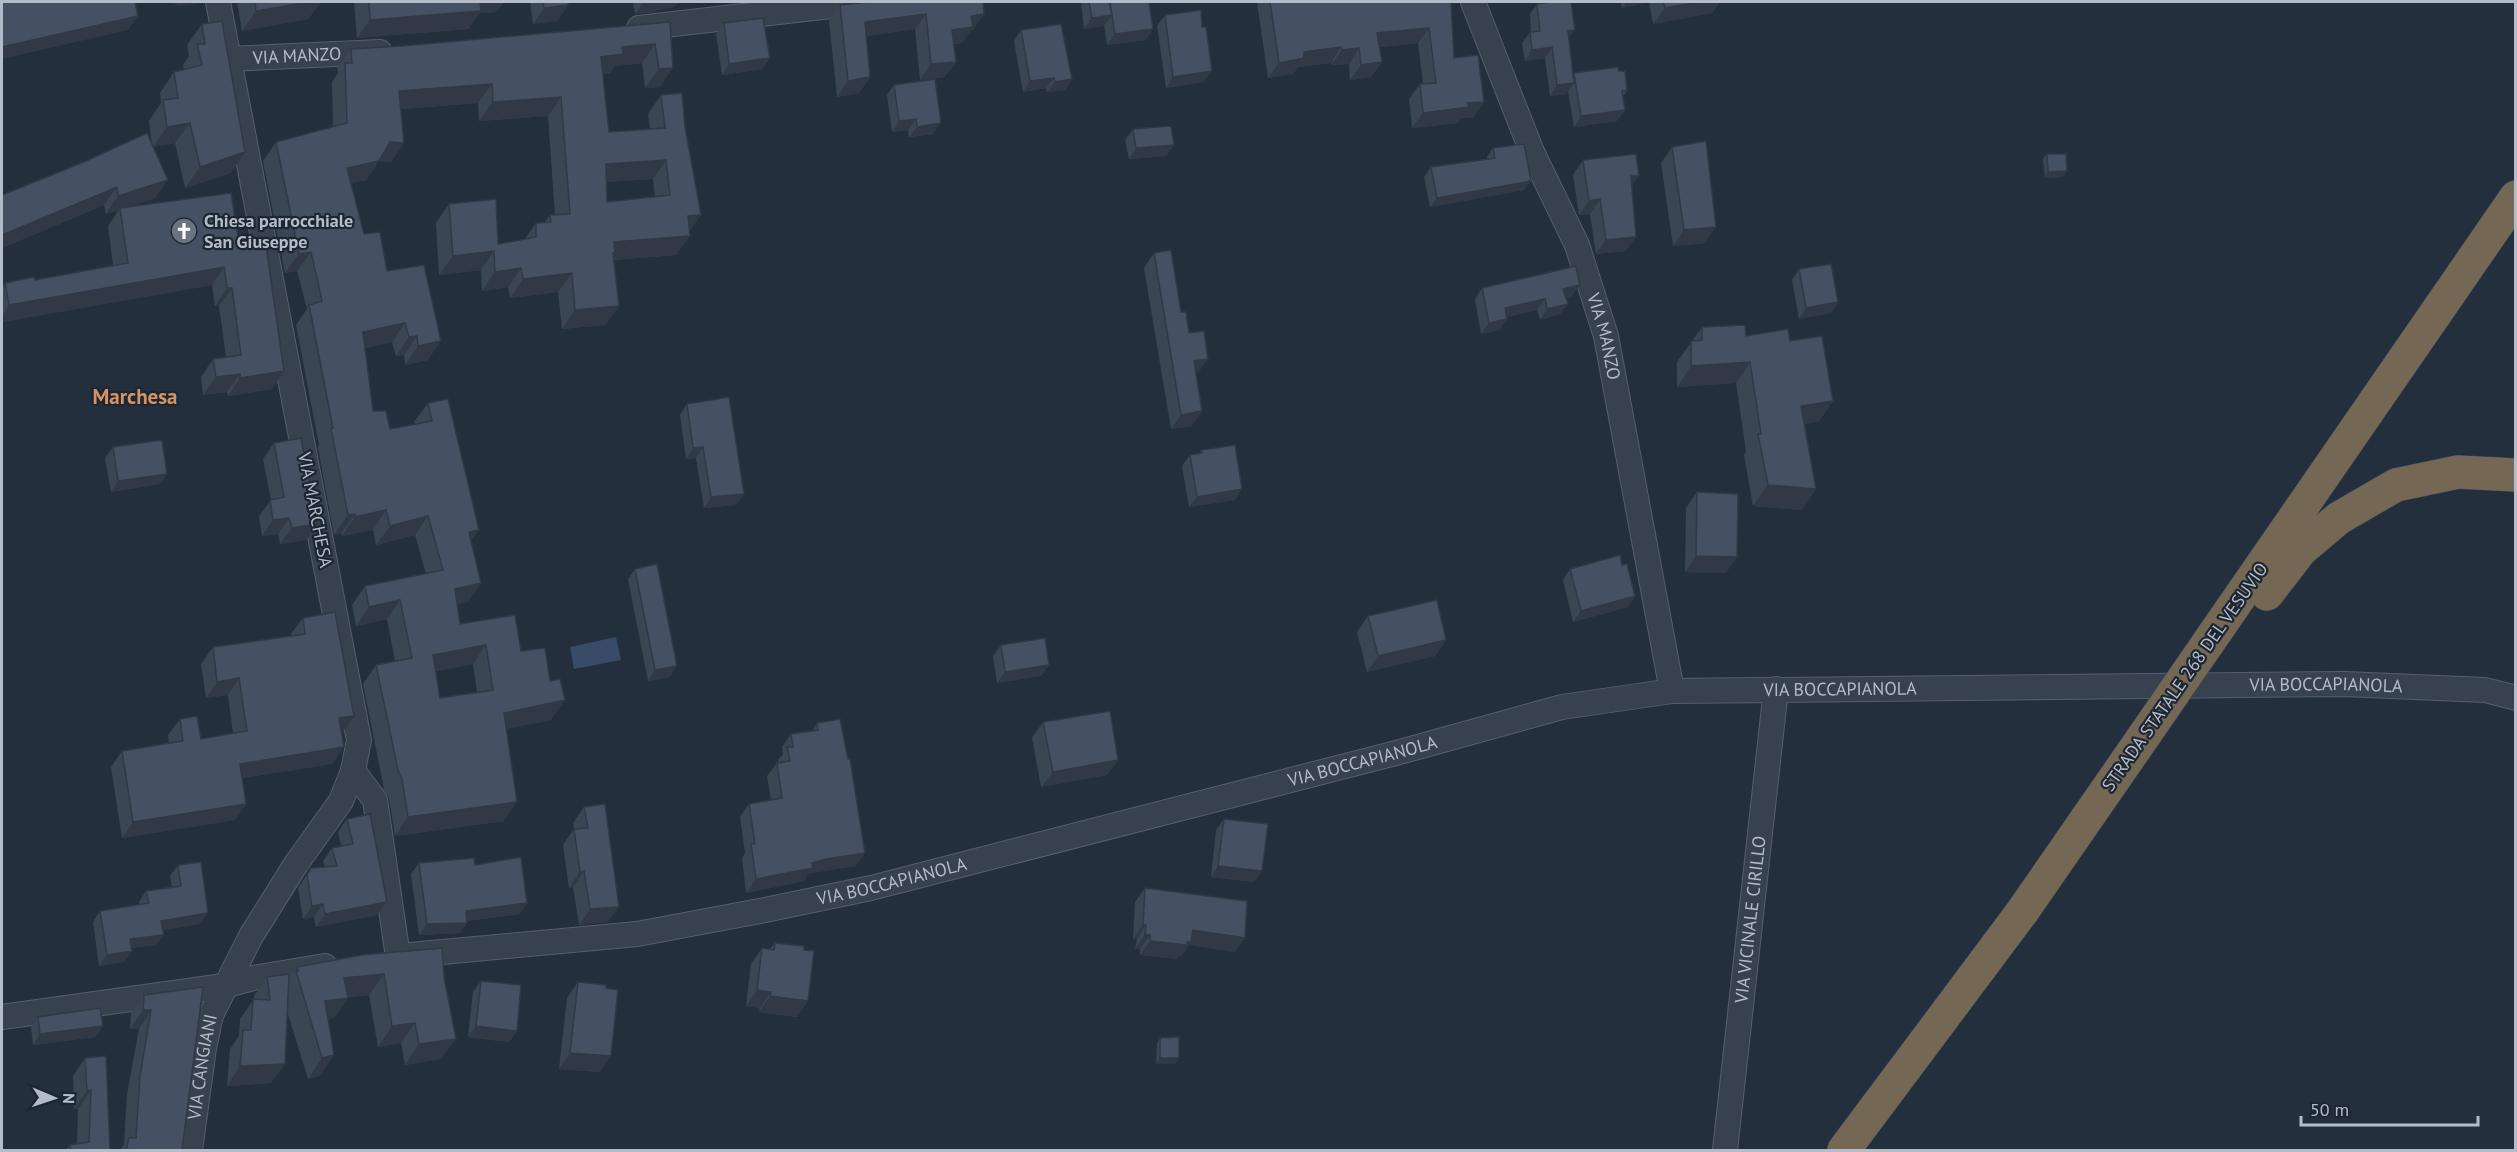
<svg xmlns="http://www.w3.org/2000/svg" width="2517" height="1152" font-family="'PT Sans',sans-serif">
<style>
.water{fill:#394c67}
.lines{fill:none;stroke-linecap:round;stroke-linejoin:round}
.minor-casing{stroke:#565f6c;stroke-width:26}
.highway-casing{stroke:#434c59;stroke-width:34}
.minor{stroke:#38414e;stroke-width:24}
.highway{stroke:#746855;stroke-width:33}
.highway-bridge-casing{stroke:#434c59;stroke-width:34;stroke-linecap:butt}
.highway-bridge{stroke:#746855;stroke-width:33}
.wall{fill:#3b4654;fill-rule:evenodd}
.shaded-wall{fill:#303945}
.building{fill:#455162;stroke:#303945;stroke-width:1.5;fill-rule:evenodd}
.labels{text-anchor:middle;stroke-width:4.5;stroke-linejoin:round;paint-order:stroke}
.street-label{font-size:18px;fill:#b4bcc9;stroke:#1d2633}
.poi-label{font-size:18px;font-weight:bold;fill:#b4bcc9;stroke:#1d2633;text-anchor:start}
.quarter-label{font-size:21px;font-weight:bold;fill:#d59563;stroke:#1d2633}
</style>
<rect width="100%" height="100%" fill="#242f3e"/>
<!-- water -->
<path class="water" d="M 616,637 L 621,660 L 574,669 L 570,647 Z"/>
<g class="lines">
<!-- minor casing -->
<g class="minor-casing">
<g id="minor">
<path id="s1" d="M 1473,2 L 1532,152 L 1577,245 L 1606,336 L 1672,691"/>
<path d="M 639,28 L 866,2"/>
<path id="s2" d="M 229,59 L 380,52"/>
<path d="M 353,771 L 375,800 L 398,957"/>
<path id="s3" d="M 410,955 L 637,934 L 765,910 L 871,888 L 1396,753 L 1562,707 L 1672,691 L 2344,684 L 2485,690 L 2516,698"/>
<path d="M 2,1017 L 224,986 L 253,978 L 325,966"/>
<path id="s4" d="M 190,1150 L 204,1048 L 211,1015 L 251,936 L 296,864 L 341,801 L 353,771 L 359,740 L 218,2"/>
<path id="s5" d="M 1725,1150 L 1776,689"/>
</g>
</g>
<!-- highway casing -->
<g class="highway-casing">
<g id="highway">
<path d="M 2267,594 L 2301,550 L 2339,518 L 2396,485 L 2458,472 L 2516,475"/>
<path d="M 2208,643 L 2516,197"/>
<path d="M 1844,1150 L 2022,912 L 2146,733"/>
</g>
</g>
<!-- minor -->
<use href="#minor" class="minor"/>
<!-- highway -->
<use href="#highway" class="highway"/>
<!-- highway-bridge casing -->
<g class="highway-bridge-casing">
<path id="highway-bridge" d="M 2146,733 L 2208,643"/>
</g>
<!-- highway-bridge -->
<use href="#highway-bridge" class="highway-bridge"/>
</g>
<!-- wall -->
<g class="wall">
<path d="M 237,2 L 321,2 L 308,19 L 242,31 Z"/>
<path d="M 354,2 L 504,2 L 496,12 L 480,13 L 468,29 L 357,38 Z"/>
<path d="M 530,2 L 568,2 L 568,5 L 557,21 L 533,24 Z"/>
<path d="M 633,2 L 678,2 L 674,7 L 657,10 L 655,12 L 635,14 Z"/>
<path d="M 983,2 L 973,30 L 971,30 L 962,43 L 954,44 L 956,62 L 944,77 L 920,80 L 915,29 L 866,36 L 870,77 L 859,93 L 837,97 L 829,21 L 840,5 Z"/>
<path d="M 1081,2 L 1149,2 L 1146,40 L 1107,45 L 1104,25 L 1084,29 Z"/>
<path d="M 1257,2 L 1451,2 L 1454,58 L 1473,118 L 1461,118 L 1458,123 L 1412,128 L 1409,99 L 1420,84 L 1423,83 L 1418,43 L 1380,47 L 1382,62 L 1371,77 L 1350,80 L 1349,64 L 1331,65 L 1331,63 L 1298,67 L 1293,74 L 1268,78 Z"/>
<path d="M 1621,2 L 1720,2 L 1712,13 L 1653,24 L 1649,2 L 1622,8 Z"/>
<path d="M 1537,4 L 1569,38 L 1573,75 L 1574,73 L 1627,91 L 1623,96 L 1617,121 L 1574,127 L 1568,91 L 1566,94 L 1550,96 L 1545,58 L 1525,61 L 1522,43 L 1530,32 L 1531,32 L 1530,14 Z"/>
<path d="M 1165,15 L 1204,82 L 1166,88 L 1157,26 Z"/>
<path d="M 670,22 L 660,87 L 645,88 L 642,63 L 615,66 L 610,73 L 603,74 L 609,132 L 650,129 L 648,114 L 661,95 L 689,232 L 676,255 L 613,260 L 619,306 L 605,325 L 562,329 L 558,292 L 510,298 L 508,287 L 482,291 L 481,270 L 439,275 L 436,223 L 449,204 L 498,244 L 525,239 L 536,223 L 545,222 L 550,215 L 555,215 L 548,116 L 479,121 L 478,103 L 401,109 L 404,143 L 391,162 L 379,161 L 366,180 L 351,183 L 364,234 L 387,271 L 428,360 L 405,365 L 404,355 L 396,356 L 392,342 L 365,348 L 373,411 L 390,429 L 415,424 L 414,422 L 428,403 L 471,541 L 481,583 L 468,602 L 457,604 L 460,624 L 521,651 L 551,720 L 506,729 L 504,821 L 395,836 L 389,798 L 384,789 L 363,684 L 376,665 L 395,661 L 387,619 L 356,626 L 352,605 L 365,586 L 426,574 L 415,535 L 376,545 L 373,530 L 342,536 L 341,533 L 334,535 L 318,448 L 319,445 L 296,325 L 307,309 L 297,271 L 285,273 L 263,161 L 276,142 L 333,127 L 332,82 L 338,73 L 337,68 L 351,49 L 402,46 ZM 653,179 L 655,197 L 607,202 L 606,182 ZM 473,664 L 477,692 L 440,698 L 436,671 Z"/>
<path d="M 724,23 L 770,58 L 762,69 L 722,75 L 716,34 Z"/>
<path d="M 202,24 L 231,173 L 185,188 L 175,143 L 153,147 L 155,198 L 125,208 L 239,242 L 284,371 L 272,389 L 228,396 L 227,392 L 203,395 L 201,377 L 213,359 L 226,357 L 219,306 L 215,306 L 212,285 L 2,322 L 2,288 L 5,283 L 35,280 L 113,265 L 108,226 L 119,210 L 106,214 L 104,205 L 2,248 L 2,195 L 152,145 L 149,121 L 161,103 L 160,93 L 174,72 L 184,70 L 183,65 L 189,56 L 187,45 Z"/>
<path d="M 1021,30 L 1072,79 L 1065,90 L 1047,92 L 1046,88 L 1023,92 L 1014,41 Z"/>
<path d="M 894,85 L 933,134 L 909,137 L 908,130 L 892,132 L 887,95 Z"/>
<path d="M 1133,129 L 1174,145 L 1166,156 L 1129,159 L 1125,140 Z"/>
<path d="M 1672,147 L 1705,243 L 1673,246 L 1661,163 Z"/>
<path d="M 1493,148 L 1524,190 L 1430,207 L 1424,177 L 1431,167 L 1487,159 L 1487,157 Z"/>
<path d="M 2047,154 L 2063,177 L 2045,178 L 2043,159 Z"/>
<path d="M 1583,160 L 1632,186 L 1626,251 L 1596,254 L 1590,214 L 1579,215 L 1573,175 Z"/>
<path d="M 1154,253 L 1189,333 L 1198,373 L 1196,374 L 1192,426 L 1171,429 L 1144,268 Z"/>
<path d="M 1799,269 L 1838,302 L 1831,313 L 1799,319 L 1792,280 Z"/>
<path d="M 1482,288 L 1572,296 L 1566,297 L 1568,304 L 1560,314 L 1540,320 L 1537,310 L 1506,317 L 1507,319 L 1499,330 L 1481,334 L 1475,299 Z"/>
<path d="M 1702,327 L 1746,336 L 1790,341 L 1833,401 L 1819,421 L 1805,424 L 1816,489 L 1802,510 L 1753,506 L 1744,455 L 1746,451 L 1736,383 L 1677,387 L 1677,362 Z"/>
<path d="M 687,404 L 744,494 L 736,505 L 704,508 L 696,458 L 686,459 L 680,415 Z"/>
<path d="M 274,443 L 317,524 L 306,540 L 280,544 L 278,534 L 262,536 L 259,516 L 271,500 L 263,459 Z"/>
<path d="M 113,447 L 167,474 L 160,484 L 111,492 L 105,458 Z"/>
<path d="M 1201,450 L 1235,500 L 1189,507 L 1182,466 L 1190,455 L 1199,454 Z"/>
<path d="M 1697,492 L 1726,573 L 1685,572 L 1686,508 Z"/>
<path d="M 1622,565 L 1635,596 L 1628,607 L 1573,622 L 1563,580 L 1570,569 Z"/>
<path d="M 635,569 L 670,677 L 648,681 L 628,579 Z"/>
<path d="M 1368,616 L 1446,640 L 1435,656 L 1367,672 L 1357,632 Z"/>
<path d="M 303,618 L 354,716 L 343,732 L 342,733 L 344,747 L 332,764 L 242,778 L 246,804 L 235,820 L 122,838 L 111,767 L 122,751 L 169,744 L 168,735 L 180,719 L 201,739 L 233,733 L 228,695 L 206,698 L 201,664 L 213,647 L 292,636 L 291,634 Z"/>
<path d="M 1001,645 L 1049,665 L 1041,676 L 997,683 L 993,656 Z"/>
<path d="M 1043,722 L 1118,760 L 1107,775 L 1041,787 L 1032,738 Z"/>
<path d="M 817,723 L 856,866 L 817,872 L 808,874 L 804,881 L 746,893 L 742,858 L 745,853 L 740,817 L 749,804 L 771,800 L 767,776 L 777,763 L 779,763 L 778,760 L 783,754 L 782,747 L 791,734 L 812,731 Z"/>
<path d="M 584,807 L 608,922 L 579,925 L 573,887 L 569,888 L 563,845 L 574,829 L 573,823 Z"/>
<path d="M 347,819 L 377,915 L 316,927 L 314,917 L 303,919 L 298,888 L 311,868 L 325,867 L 323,861 L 332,848 L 341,846 L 338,832 Z"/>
<path d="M 1224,819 L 1262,871 L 1254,882 L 1211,877 L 1216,830 Z"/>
<path d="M 419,863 L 475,865 L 520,914 L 467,921 L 460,933 L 419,935 L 411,874 Z"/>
<path d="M 178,865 L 200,924 L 163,930 L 164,935 L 156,945 L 131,948 L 132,951 L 124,962 L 99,966 L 93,922 L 100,911 L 139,904 L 139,902 L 146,891 L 172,887 L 170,876 Z"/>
<path d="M 1145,888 L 1235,952 L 1189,945 L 1181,956 L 1179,956 L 1177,959 L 1140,955 L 1140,949 L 1135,949 L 1137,939 L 1133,939 L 1135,902 Z"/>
<path d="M 775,943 L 804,950 L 808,1001 L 797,1017 L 759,1012 L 760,1008 L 746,1006 L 751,964 L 762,948 L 770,949 Z"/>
<path d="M 442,948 L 441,1059 L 405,1065 L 401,1043 L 378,1047 L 369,995 L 348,997 L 334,1018 L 328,1019 L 320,1076 L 308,1079 L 287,1011 L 271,1083 L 227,1086 L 230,1049 L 239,1036 L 240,1019 L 254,999 L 254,996 L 267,977 L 288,978 L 297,967 Z"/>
<path d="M 481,981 L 517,1031 L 509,1042 L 468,1037 L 473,992 Z"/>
<path d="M 578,982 L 606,988 L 600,1072 L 559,1069 L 567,998 Z"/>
<path d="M 203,987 L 182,1150 L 120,1150 L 124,1144 L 127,1094 L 139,1029 L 130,1029 L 131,1013 L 144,995 Z"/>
<path d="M 38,1017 L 103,1026 L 95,1037 L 33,1045 L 31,1027 Z"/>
<path d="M 1160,1038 L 1179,1058 L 1175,1064 L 1156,1064 L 1157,1043 Z"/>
<path d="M 85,1058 L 110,1150 L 66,1150 L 70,1145 L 77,1144 L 78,1109 L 74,1109 L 73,1076 Z"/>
</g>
<!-- shaded-wall -->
<g class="shaded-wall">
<path d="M 168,2 L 205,2 L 204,3 L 180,6 Z"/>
<path d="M 308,2 L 321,2 L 308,19 L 242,31 L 256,11 Z"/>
<path d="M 476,2 L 504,2 L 496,12 L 480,13 L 468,29 L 357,38 L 370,20 Z"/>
<path d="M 644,2 L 678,2 L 674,7 L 657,10 L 655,12 L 635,14 Z"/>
<path d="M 1627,2 L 1650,2 L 1622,8 Z"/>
<path d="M 1698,2 L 1720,2 L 1712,13 L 1653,24 L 1665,8 Z"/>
<path d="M 568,5 L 557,21 L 533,24 L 544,8 Z"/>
<path d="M 926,14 L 915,29 L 854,38 L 865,22 Z"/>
<path d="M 984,14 L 973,30 L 971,30 L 962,43 L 941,45 L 952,30 L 971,16 Z"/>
<path d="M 1112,15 L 1104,26 L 1084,29 L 1092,18 Z"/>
<path d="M 138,16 L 128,30 L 2,59 L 2,47 Z"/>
<path d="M 1429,28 L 1418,43 L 1366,49 L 1377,33 Z"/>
<path d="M 1153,29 L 1146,40 L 1107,45 L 1115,34 Z"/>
<path d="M 1575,30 L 1567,41 L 1568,31 Z"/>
<path d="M 655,44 L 642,63 L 615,66 L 610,73 L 587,76 L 601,57 L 622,47 Z"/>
<path d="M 1341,47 L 1331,63 L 1298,67 L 1293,74 L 1268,78 L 1279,63 L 1304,52 Z"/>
<path d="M 1552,47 L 1545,58 L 1525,61 L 1532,50 Z"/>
<path d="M 1359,48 L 1349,64 L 1331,65 L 1342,50 Z"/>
<path d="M 770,58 L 762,69 L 722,75 L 729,64 Z"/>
<path d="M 956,62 L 944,77 L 920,80 L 931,64 Z"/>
<path d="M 1382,62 L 1371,77 L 1350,80 L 1361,65 Z"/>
<path d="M 673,68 L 660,87 L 645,88 L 659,69 Z"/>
<path d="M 1212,71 L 1204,82 L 1166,88 L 1173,77 Z"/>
<path d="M 870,77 L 859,93 L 837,97 L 848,81 Z"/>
<path d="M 1054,78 L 1046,88 L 1023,92 L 1030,81 Z"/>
<path d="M 1072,79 L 1065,90 L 1047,92 L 1055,82 Z"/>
<path d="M 1574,83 L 1566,94 L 1550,96 L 1557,85 Z"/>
<path d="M 492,84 L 478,103 L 386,110 L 399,91 Z"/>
<path d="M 561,97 L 548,116 L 479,121 L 493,102 Z"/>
<path d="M 1484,102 L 1473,118 L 1461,118 L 1458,123 L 1412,128 L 1423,113 L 1468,103 Z"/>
<path d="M 1625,110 L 1617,121 L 1574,127 L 1581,116 Z"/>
<path d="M 916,119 L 908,130 L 892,132 L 899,121 Z"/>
<path d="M 190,123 L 175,143 L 153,147 L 167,127 Z"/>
<path d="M 941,123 L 933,134 L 909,137 L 917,127 Z"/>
<path d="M 390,142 L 404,143 L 391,162 L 379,161 L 366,180 L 334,187 L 347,168 Z"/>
<path d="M 1174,145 L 1166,156 L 1129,159 L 1136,148 Z"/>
<path d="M 245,152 L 231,173 L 185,188 L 200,167 Z"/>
<path d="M 666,160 L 653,179 L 593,183 L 606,164 Z"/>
<path d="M 2067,171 L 2063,177 L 2045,178 L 2048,172 Z"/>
<path d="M 1631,176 L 1639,176 L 1629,190 Z"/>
<path d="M 168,180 L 155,198 L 106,214 L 118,196 Z"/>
<path d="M 1531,181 L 1524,190 L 1430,207 L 1437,198 Z"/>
<path d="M 117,187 L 104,205 L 2,248 L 2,235 Z"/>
<path d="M 1600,199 L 1590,214 L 1579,215 L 1589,201 Z"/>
<path d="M 701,215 L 688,234 L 688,216 Z"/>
<path d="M 1716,227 L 1705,243 L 1673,246 L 1684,230 Z"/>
<path d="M 690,236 L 676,255 L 610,260 L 614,242 Z"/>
<path d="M 1636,237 L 1626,251 L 1596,254 L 1606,240 Z"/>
<path d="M 494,251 L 481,270 L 439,275 L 453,256 Z"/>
<path d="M 311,252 L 297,271 L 285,273 L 299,254 Z"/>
<path d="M 224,267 L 212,285 L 2,322 L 2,316 L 9,305 Z"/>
<path d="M 521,268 L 508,287 L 482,291 L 495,272 Z"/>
<path d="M 572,273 L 558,292 L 510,298 L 523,279 Z"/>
<path d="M 1580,285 L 1572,296 L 1556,300 L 1563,289 Z"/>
<path d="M 227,288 L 232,288 L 219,306 L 215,306 Z"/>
<path d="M 1545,299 L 1537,310 L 1497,319 L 1505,308 Z"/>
<path d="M 1838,302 L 1831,313 L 1799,319 L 1806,308 Z"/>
<path d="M 1568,304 L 1560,314 L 1540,320 L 1547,309 Z"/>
<path d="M 619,306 L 605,325 L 562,329 L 575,310 Z"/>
<path d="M 1507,319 L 1499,330 L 1481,334 L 1489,323 Z"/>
<path d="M 405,323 L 392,342 L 349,351 L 363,332 Z"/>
<path d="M 417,336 L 404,355 L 396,356 L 409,337 Z"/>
<path d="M 441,341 L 428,360 L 405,365 L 418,346 Z"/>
<path d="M 1208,359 L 1198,373 L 1183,376 L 1194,361 Z"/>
<path d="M 1750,362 L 1736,383 L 1677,387 L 1691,366 Z"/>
<path d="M 284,371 L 272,389 L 228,396 L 240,378 Z"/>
<path d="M 240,374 L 227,392 L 203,395 L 216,377 Z"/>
<path d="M 1833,401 L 1819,421 L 1787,427 L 1801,406 Z"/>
<path d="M 1202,411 L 1192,426 L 1171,429 L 1181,415 Z"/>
<path d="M 703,447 L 696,458 L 686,459 L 693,448 Z"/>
<path d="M 167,474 L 160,484 L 111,492 L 118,481 Z"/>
<path d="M 1768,485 L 1816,489 L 1802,510 L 1753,506 Z"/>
<path d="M 1242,489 L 1235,500 L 1189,507 L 1197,497 Z"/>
<path d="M 744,494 L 736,505 L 704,508 L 711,497 Z"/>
<path d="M 386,510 L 373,530 L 342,536 L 355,517 Z"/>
<path d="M 355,514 L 341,533 L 334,535 L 348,515 Z"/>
<path d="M 428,516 L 415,535 L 376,545 L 390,526 Z"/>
<path d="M 289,518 L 278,534 L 262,536 L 273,520 Z"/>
<path d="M 317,524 L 306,540 L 280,544 L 292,528 Z"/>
<path d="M 479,530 L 465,549 L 469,532 Z"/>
<path d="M 1696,556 L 1737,557 L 1726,573 L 1685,572 Z"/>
<path d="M 481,583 L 468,602 L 442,608 L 455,589 Z"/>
<path d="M 1635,596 L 1628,607 L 1573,622 L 1581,611 Z"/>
<path d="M 400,600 L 387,619 L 356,626 L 369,607 Z"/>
<path d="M 1446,640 L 1435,656 L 1367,672 L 1378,656 Z"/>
<path d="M 486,645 L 473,664 L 420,674 L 433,655 Z"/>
<path d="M 1049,665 L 1041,676 L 997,683 L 1005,672 Z"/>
<path d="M 677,666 L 670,677 L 648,681 L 655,670 Z"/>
<path d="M 239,678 L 228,695 L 206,698 L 217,682 Z"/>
<path d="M 565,700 L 551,720 L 491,732 L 504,713 Z"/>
<path d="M 354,716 L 343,732 L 328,734 L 339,718 Z"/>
<path d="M 344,747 L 332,764 L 228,780 L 240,764 Z"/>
<path d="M 1118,760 L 1107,775 L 1041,787 L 1053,772 Z"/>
<path d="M 517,802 L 504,821 L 395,836 L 408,817 Z"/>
<path d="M 246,804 L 235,820 L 122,838 L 133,822 Z"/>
<path d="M 865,853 L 856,866 L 817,872 L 808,874 L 804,881 L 746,893 L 756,879 L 826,859 Z"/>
<path d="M 1218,866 L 1262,871 L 1254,882 L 1211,877 Z"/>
<path d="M 584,871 L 573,887 L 569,888 L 580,872 Z"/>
<path d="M 387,902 L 377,915 L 316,927 L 325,914 Z"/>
<path d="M 527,903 L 520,914 L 459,922 L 466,911 Z"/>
<path d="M 323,904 L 314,917 L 303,919 L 312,906 Z"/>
<path d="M 619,907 L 608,922 L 579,925 L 590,909 Z"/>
<path d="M 208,913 L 200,924 L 153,932 L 161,921 Z"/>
<path d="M 467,923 L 460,933 L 419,935 L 427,924 Z"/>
<path d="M 1143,925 L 1146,925 L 1137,939 L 1133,939 Z"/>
<path d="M 1193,930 L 1245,938 L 1235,952 L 1189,945 L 1181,956 L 1179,956 L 1177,959 L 1140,955 L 1150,941 Z"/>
<path d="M 1145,934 L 1150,935 L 1140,949 L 1135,949 Z"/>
<path d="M 164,935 L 156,945 L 123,949 L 130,939 Z"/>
<path d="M 132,951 L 124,962 L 99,966 L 107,955 Z"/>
<path d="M 384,974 L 369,995 L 330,998 L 344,978 Z"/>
<path d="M 757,990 L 771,992 L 760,1008 L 746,1006 Z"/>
<path d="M 770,996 L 808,1001 L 797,1017 L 759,1012 Z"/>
<path d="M 348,998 L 334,1018 L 310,1022 L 325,1001 Z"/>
<path d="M 143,1010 L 151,1010 L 139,1029 L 130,1029 Z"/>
<path d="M 415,1023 L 401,1043 L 378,1047 L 392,1026 Z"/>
<path d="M 103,1026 L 95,1037 L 33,1045 L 40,1034 Z"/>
<path d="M 476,1026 L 517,1031 L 509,1042 L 468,1037 Z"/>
<path d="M 456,1039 L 441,1059 L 405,1065 L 419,1044 Z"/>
<path d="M 570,1053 L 611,1056 L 600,1072 L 559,1069 Z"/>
<path d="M 334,1055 L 320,1076 L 308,1079 L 322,1058 Z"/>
<path d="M 1160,1058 L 1179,1058 L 1175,1064 L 1156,1064 Z"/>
<path d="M 285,1064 L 271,1083 L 227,1086 L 240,1066 Z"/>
<path d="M 91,1090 L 78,1109 L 74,1109 L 87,1091 Z"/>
</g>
<!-- building -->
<g class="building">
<path d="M 2,2 L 135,2 L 138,16 L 2,47 Z"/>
<path d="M 255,2 L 309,2 L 256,11 Z"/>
<path d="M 369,2 L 480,2 L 481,11 L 370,20 Z"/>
<path d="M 543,2 L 568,2 L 568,5 L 544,8 Z"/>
<path d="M 868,2 L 983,2 L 984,14 L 971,16 L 973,27 L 952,30 L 956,62 L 931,64 L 926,14 L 865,22 L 870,77 L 848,81 L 840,5 Z"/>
<path d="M 1089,2 L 1109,2 L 1112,15 L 1092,18 Z"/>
<path d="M 1110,2 L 1149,2 L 1153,29 L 1115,34 Z"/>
<path d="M 1270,2 L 1451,2 L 1454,58 L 1478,55 L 1484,102 L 1468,103 L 1469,107 L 1423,113 L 1420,84 L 1436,83 L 1429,28 L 1377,33 L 1382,62 L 1361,65 L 1359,48 L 1342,50 L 1341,47 L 1304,52 L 1304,58 L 1279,63 Z"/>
<path d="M 1551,2 L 1571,2 L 1575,30 L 1568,31 L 1574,83 L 1557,85 L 1552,47 L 1532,50 L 1530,32 L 1540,31 L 1537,4 Z"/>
<path d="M 1663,2 L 1698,2 L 1665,8 Z"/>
<path d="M 1201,10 L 1202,27 L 1206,27 L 1212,71 L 1173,77 L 1165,15 Z"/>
<path d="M 763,18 L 770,58 L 729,64 L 724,23 Z"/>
<path d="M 222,21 L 245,152 L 200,167 L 190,123 L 167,127 L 163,100 L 178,98 L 174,72 L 202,65 L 197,44 L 205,44 L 202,24 Z"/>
<path d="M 670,22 L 673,68 L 659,69 L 655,44 L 622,47 L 623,54 L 601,57 L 609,132 L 665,128 L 661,95 L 682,93 L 685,127 L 701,215 L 688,216 L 690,236 L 614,242 L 615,253 L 613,253 L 619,306 L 575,310 L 572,273 L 523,279 L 521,268 L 495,272 L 494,251 L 453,256 L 449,204 L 496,199 L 498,244 L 536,237 L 536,223 L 551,222 L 550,215 L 570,214 L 561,97 L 493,102 L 492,84 L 399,91 L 404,143 L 390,142 L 379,161 L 347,168 L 364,234 L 380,232 L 387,271 L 424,265 L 441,341 L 418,346 L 417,336 L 409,337 L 405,323 L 363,332 L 373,411 L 386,411 L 390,429 L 432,421 L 428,403 L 448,399 L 479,530 L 469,532 L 481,583 L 455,589 L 460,624 L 515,615 L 521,651 L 545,648 L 550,681 L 560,679 L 565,700 L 504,713 L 517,802 L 408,817 L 402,779 L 398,770 L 376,665 L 412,658 L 400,600 L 369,607 L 365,586 L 443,570 L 428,516 L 390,526 L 386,510 L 355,517 L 355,514 L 348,515 L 331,429 L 333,428 L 309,305 L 322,301 L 311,252 L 299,254 L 276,142 L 347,123 L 345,63 L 352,63 L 351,49 L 402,46 ZM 666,160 L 670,195 L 607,202 L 606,164 ZM 486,645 L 493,690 L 440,698 L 433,655 Z"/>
<path d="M 1061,24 L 1072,79 L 1055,82 L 1054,78 L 1030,81 L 1021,30 Z"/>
<path d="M 1618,67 L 1619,71 L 1625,71 L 1627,91 L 1622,91 L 1625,110 L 1581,116 L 1574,73 Z"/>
<path d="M 935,79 L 941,123 L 917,127 L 916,119 L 899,121 L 894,85 Z"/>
<path d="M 1171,126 L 1174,145 L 1136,148 L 1133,129 Z"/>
<path d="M 147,133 L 168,180 L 118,196 L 117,187 L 2,235 L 2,195 L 86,161 Z"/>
<path d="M 1706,141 L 1716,227 L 1684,230 L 1672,147 Z"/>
<path d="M 1524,144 L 1531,181 L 1437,198 L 1431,167 L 1495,158 L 1493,148 Z"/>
<path d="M 1636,154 L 1639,176 L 1631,176 L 1636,237 L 1606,240 L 1600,199 L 1589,201 L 1583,160 Z"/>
<path d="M 2047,154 L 2066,154 L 2067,171 L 2048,172 Z"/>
<path d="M 231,193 L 239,242 L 265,238 L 284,371 L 240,378 L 240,374 L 216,377 L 213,359 L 241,355 L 232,288 L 227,288 L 224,267 L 9,305 L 5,283 L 34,277 L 35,280 L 128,263 L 120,208 Z"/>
<path d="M 1171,250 L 1181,312 L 1186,312 L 1189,333 L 1204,331 L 1208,359 L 1194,361 L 1202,411 L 1181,415 L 1154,253 Z"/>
<path d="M 1831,264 L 1838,302 L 1806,308 L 1799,269 Z"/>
<path d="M 1576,266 L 1580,285 L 1563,289 L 1568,304 L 1547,309 L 1545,299 L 1505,308 L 1507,319 L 1489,323 L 1482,288 Z"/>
<path d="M 1745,325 L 1746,336 L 1788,329 L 1790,341 L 1822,336 L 1833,401 L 1801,406 L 1816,489 L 1768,485 L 1758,434 L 1761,434 L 1750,362 L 1691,366 L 1691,341 L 1702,340 L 1702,327 Z"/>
<path d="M 729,397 L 744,494 L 711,497 L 703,447 L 693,448 L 687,404 Z"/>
<path d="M 301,438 L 317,524 L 292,528 L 289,518 L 273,520 L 270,500 L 284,497 L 274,443 Z"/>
<path d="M 162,440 L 167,474 L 118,481 L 113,447 Z"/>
<path d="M 1235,445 L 1242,489 L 1197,497 L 1190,455 L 1202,453 L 1201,450 Z"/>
<path d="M 1697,492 L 1738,494 L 1737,557 L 1696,556 Z"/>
<path d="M 1620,555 L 1622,565 L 1627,564 L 1635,596 L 1581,611 L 1570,569 Z"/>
<path d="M 657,564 L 677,666 L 655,670 L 635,569 Z"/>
<path d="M 1437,600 L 1446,640 L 1378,656 L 1368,616 Z"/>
<path d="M 335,612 L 354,716 L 339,718 L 344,747 L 240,764 L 246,804 L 133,822 L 122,751 L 183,741 L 180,719 L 197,716 L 201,739 L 247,731 L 239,678 L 217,682 L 213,647 L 305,634 L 303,618 Z"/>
<path d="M 1045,638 L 1049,665 L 1005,672 L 1001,645 Z"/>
<path d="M 1110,711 L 1118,760 L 1053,772 L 1043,722 Z"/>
<path d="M 840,719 L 848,759 L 850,759 L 865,853 L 826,859 L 812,863 L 813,868 L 756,879 L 751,844 L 755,844 L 749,804 L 782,798 L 777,763 L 790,761 L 787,747 L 793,747 L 791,734 L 818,730 L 817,723 Z"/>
<path d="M 605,804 L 619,907 L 590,909 L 584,871 L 580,872 L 574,829 L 588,828 L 584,807 Z"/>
<path d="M 370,814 L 387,902 L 325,914 L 323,904 L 312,906 L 307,875 L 311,868 L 337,866 L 332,848 L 353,844 L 347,819 Z"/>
<path d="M 1224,819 L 1268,824 L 1262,871 L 1218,866 Z"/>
<path d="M 521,857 L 527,903 L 466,911 L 467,923 L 427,924 L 419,863 L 474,858 L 475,865 Z"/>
<path d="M 201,862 L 208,913 L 161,921 L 164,935 L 130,939 L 132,951 L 107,955 L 100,911 L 149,903 L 146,891 L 181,886 L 178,865 Z"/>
<path d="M 1145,888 L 1247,901 L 1245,938 L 1193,930 L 1191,942 L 1187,942 L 1187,945 L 1150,941 L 1150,935 L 1145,934 L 1146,925 L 1143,925 Z"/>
<path d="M 775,943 L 804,946 L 804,950 L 814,951 L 808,1001 L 770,996 L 771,992 L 757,990 L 762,948 L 774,950 Z"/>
<path d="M 442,948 L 444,977 L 456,1039 L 419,1044 L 415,1023 L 392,1026 L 384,974 L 344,978 L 348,998 L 325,1001 L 334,1055 L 322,1058 L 296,971 L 298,971 L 297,967 L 362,955 Z"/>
<path d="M 289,974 L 285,1064 L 240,1066 L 243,1030 L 251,1030 L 253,999 L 270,1000 L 267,977 Z"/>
<path d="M 481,981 L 521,985 L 517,1031 L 476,1026 Z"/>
<path d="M 578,982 L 606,985 L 606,988 L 618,990 L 611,1056 L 570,1053 Z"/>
<path d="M 203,987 L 182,1150 L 126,1150 L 129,1138 L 136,1138 L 140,1076 L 151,1010 L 143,1010 L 144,995 Z"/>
<path d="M 100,1008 L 103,1026 L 40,1034 L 38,1017 Z"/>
<path d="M 1179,1037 L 1179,1058 L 1160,1058 L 1160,1038 Z"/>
<path d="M 106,1056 L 110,1150 L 71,1150 L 70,1145 L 89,1142 L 91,1090 L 87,1091 L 85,1058 Z"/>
</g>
<!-- icons -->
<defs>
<g id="church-disc" transform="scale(1.35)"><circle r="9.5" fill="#6b7280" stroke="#1d2633"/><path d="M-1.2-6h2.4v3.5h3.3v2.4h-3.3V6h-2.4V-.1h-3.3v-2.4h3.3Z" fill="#fff"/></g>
</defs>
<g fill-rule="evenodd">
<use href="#church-disc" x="184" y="231"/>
</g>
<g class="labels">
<!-- street labels -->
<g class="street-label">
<text dy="6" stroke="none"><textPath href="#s2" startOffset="68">VIA MANZO</textPath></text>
<text dy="6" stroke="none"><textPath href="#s1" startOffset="360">VIA MANZO</textPath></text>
<text transform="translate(315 510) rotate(79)" y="6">VIA MARCHESA</text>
<text transform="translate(2185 677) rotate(-55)" y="6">STRADA STATALE 268 DEL VESUVIO</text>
<text dy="6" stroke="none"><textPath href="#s3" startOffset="1946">VIA BOCCAPIANOLA</textPath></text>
<text dy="6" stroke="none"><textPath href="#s3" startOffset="1460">VIA BOCCAPIANOLA</textPath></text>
<text dy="6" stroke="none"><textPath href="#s3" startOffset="974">VIA BOCCAPIANOLA</textPath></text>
<text dy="6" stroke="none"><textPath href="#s3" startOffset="488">VIA BOCCAPIANOLA</textPath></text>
<text dy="6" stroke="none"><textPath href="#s5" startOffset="232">VIA VICINALE CIRILLO</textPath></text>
<text dy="6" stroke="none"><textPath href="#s4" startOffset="84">VIA CANGIANI</textPath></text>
</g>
<!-- poi labels -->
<g class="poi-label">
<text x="204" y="227">Chiesa parrocchiale<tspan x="204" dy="21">San Giuseppe</tspan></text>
</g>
<!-- quarter labels -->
<g class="quarter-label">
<text x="135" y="404">Marchesa</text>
</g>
</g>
<!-- border -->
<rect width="2517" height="1152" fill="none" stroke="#b4bcc9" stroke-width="6"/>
<!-- north arrow -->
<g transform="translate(54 1098) rotate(92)" stroke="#1d2633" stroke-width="4.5" paint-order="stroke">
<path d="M0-4.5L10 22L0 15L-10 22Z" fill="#b4bcc9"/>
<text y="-9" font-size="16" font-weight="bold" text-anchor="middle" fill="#b4bcc9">N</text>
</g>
<!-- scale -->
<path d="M2301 1116v9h177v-9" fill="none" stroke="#b4bcc9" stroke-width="3"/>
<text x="2310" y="1116" font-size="18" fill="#b4bcc9" stroke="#1d2633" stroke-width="4.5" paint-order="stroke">50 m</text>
</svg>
